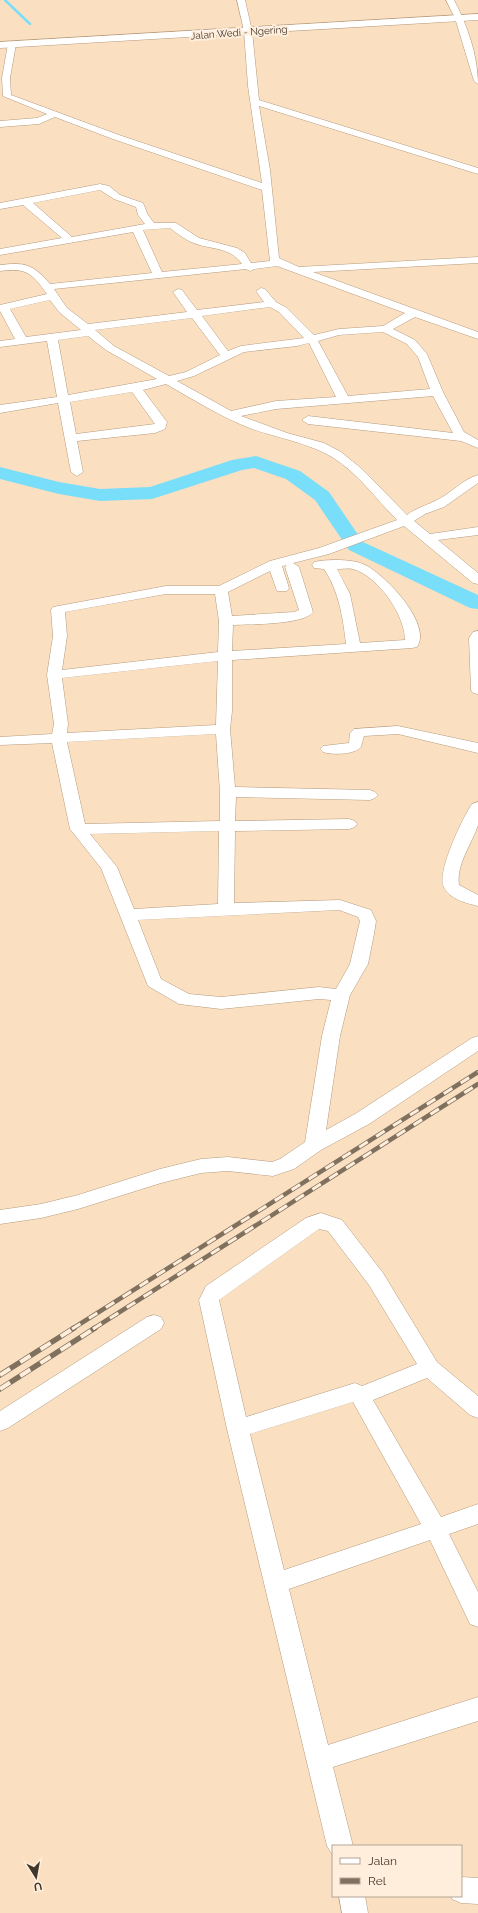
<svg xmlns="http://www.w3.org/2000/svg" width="478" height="1913" font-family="Raleway,sans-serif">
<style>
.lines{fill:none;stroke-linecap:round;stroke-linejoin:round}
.stream{stroke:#79def9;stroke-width:2.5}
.river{fill:#79def9;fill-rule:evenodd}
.minor-casing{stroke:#b59b7e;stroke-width:1}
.secondary-casing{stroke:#b59b7e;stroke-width:1}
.minor{fill:#fff;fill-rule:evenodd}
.secondary{fill:#fff;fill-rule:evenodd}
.rail-far1-casing{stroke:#80715e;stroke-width:4.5}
.rail-casing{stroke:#80715e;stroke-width:5.5}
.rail-far1{stroke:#ffeedc;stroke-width:3;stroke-dasharray:10;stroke-linecap:butt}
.rail{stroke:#ffeedc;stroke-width:4;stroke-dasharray:12;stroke-linecap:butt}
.labels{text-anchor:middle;stroke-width:4;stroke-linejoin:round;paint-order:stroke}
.far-street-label{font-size:10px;fill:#41372b;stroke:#ffeedc}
</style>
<rect width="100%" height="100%" fill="#fadfc1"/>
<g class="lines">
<!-- stream -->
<path class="stream" d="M 5,0 L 30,24"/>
<!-- river -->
<path class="river" d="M 256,456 L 300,471 L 329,492 L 363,542 L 478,595 L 478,609 L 470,608 L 349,550 L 315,500 L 286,479 L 254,468 L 242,470 L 152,499 L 100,501 L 59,494 L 0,479 L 0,467 L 59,482 L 100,489 L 150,487 L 232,460 Z"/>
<!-- minor casing -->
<g class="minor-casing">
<g id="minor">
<path d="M 237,0 L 245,0 L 252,31 L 259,100 L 478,168 L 478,174 L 259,106 L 270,170 L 279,258 L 299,267 L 478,257 L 478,263 L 313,272 L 478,332 L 478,339 L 415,317 L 393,329 L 415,340 L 427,354 L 443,392 L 464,432 L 478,440 L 478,448 L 461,441 L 308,424 L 302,420 L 308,416 L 453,433 L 433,396 L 276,409 L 241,416 L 287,433 L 324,443 L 341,452 L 362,469 L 407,515 C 416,508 425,506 435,501 C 451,494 461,480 478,475 L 478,483 L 444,507 L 425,514 L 414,521 L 430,534 L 478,527 L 478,535 L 438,540 L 478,573 L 478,584 L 473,583 L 404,526 L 329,554 L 293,563 L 299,567 L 313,612 C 304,625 249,624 233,625 L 232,651 L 346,644 C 343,618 339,591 324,569 L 314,568 L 312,565 L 314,562 C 326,559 352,559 363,564 C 383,572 433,624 417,647 L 412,648 L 232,660 L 232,711 L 230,729 L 235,787 L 370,790 L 375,792 L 378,795 L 375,798 L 370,800 L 236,797 L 235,821 L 349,819 L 355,821 L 357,824 L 355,827 L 349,829 L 235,831 L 234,903 L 340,900 L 371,910 L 376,921 L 374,934 L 368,964 L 350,995 L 340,1036 L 326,1130 L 355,1114 L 472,1038 L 478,1036 L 478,1051 L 369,1124 L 321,1150 L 294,1169 L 273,1176 L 228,1171 L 201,1173 L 161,1183 L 78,1209 L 41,1218 L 0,1224 L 0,1210 L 41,1204 L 78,1195 L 160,1169 L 201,1159 L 228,1157 L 272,1162 L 280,1159 L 305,1142 L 322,1036 L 331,1000 L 319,999 L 221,1009 L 179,1004 L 148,986 L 101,868 L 70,829 L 52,743 L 0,745 L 0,737 L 52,734 L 54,724 L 47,675 L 53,636 L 51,610 L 53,607 L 166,586 L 219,586 L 270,561 L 319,548 L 397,520 C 376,499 358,473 332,457 C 311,444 276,437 252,429 C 221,417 194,400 166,384 L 143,390 L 167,422 L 165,429 L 155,433 L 77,441 L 83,472 L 77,476 L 71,472 L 58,403 L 0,413 L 0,405 L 57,397 L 47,341 L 0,347 L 0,341 L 15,339 L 0,311 L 0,305 L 47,294 C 31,272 26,268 0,271 L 0,265 C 25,262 33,264 50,284 L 152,273 L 133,232 L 0,255 L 0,249 L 62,238 L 23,205 L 0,209 L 0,203 L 100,184 L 109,186 L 120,195 L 143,203 L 148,215 L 154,223 L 176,223 L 199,238 L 237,248 L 245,253 L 251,263 L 270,261 L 262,190 L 113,139 L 55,117 L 39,124 L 0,127 L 0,121 L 37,118 L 47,114 L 3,96 L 2,78 L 8,44 L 12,42 L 16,44 L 10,78 L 11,95 L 119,135 L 262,183 L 248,86 L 244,31 ZM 100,190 L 114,199 L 136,207 L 138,215 L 145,224 L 72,237 L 33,203 ZM 170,228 C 177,233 184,239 191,242 C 209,250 230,246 242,264 L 162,272 L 143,230 ZM 277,266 L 405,313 L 383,326 L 339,329 L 314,335 L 287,308 L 276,302 L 265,289 L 261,288 L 256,291 L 264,302 L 197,310 L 182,290 L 178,289 L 173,292 L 187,312 L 88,324 L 67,308 L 54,289 L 246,269 L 250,271 L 255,269 ZM 50,300 L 59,312 L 81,330 L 26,337 L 10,309 ZM 270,307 L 279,312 L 304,338 L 241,346 L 228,351 L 202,316 ZM 192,318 L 220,355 L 186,372 L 169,376 L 114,346 L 95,330 ZM 383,332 L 407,344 L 418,357 L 430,389 L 348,396 L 318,341 L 339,335 ZM 88,336 L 106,350 L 157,379 L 68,395 L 58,340 ZM 309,343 L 336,397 L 276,401 L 231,411 L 177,381 L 194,376 L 244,352 L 297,346 ZM 132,392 L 155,424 L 76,434 L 70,402 ZM 287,565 L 285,567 L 299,610 L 294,612 L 232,616 L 228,592 L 270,571 L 277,591 L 287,591 L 289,588 L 282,566 ZM 337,569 C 342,569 348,568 353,569 C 378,576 405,615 405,640 L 360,643 L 350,594 ZM 166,594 L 215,594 L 219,621 L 218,652 L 62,670 L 67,636 L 65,612 ZM 218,661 L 216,725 L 67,733 L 68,724 L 62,678 ZM 216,734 L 220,792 L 220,821 L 85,824 L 67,742 ZM 219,831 L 218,904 L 134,909 L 117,867 L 90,834 ZM 339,910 L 358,917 L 360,921 L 350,964 L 336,989 L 319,987 L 221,997 L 189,994 L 161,979 L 138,920 Z"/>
<path d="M 446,0 L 454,0 C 467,25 478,55 478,84 L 474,81 L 455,18 Z"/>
<path d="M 478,631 L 478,694 L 473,693 L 471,690 L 469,638 L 473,632 Z"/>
<path d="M 398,726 L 478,743 L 478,753 L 398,734 L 364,736 L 361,747 C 354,755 332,755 323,752 L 320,749 L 323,746 L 349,743 L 350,733 L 354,729 Z"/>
<path d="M 478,802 C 478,809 478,818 478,825 C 472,844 456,864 459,885 L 478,895 L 478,906 C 466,903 449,899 444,887 C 436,873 463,817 472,804 Z"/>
<path d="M 321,1213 L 342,1220 L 383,1273 L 437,1362 L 478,1396 L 478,1418 L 470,1415 L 427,1378 L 373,1400 L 441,1517 L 478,1504 L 478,1524 L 449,1534 L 478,1592 L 478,1627 L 470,1624 L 430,1540 L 289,1589 L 328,1745 L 478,1697 L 478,1721 L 333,1767 L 353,1846 L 333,1846 L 333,1856 L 327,1846 L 227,1429 L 199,1300 L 206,1286 L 306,1218 ZM 319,1229 L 328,1231 L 369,1285 L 417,1364 L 362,1386 L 355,1383 L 246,1417 L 219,1300 ZM 353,1402 L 421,1524 L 284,1570 L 250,1434 Z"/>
<path d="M 154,1315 L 161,1317 L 164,1323 L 161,1329 L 8,1428 L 0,1431 L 0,1411 L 147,1317 Z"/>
<path d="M 461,1877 L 478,1878 L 478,1904 L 461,1903 L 452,1899 L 451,1896 L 461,1896 Z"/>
<path d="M 339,1896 L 365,1896 L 368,1913 L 342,1913 Z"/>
</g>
</g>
<!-- secondary casing -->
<g class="secondary-casing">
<path id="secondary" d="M 478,14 L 478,20 L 0,48 L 0,42 Z"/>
</g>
<!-- minor -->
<use href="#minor" class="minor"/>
<!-- secondary -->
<use href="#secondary" class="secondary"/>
<!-- rail-far1 casing -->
<g class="rail-far1-casing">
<g id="rail-far1">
<path d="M 72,1329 L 478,1072"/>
<path d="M 93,1329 L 478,1084"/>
</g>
</g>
<!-- rail casing -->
<g class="rail-casing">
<g id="rail">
<path d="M 0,1375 L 74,1328"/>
<path d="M 0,1389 L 95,1328"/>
</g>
</g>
<!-- rail-far1 -->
<use href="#rail-far1" class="rail-far1"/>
<!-- rail -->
<use href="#rail" class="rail"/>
</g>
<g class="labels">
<!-- far-street labels -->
<g class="far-street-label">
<text transform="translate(239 32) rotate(-4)" y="4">Jalan Wedi - Ngering</text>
</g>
</g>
<!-- legend -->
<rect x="332" y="1845" width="130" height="52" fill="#ffeedc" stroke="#b3a595"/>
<rect x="340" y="1858" width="20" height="6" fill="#ffffff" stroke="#b3a595"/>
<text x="368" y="1865" font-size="12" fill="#41372b">Jalan</text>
<rect x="340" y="1878" width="20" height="6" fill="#80715e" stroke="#b3a595"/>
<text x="368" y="1885" font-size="12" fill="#41372b">Rel</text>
<!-- north arrow -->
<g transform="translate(36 1877) rotate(169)" stroke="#ffeedc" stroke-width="3" paint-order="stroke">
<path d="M0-3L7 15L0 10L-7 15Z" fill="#41372b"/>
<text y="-6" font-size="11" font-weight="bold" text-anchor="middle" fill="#41372b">U</text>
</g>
</svg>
